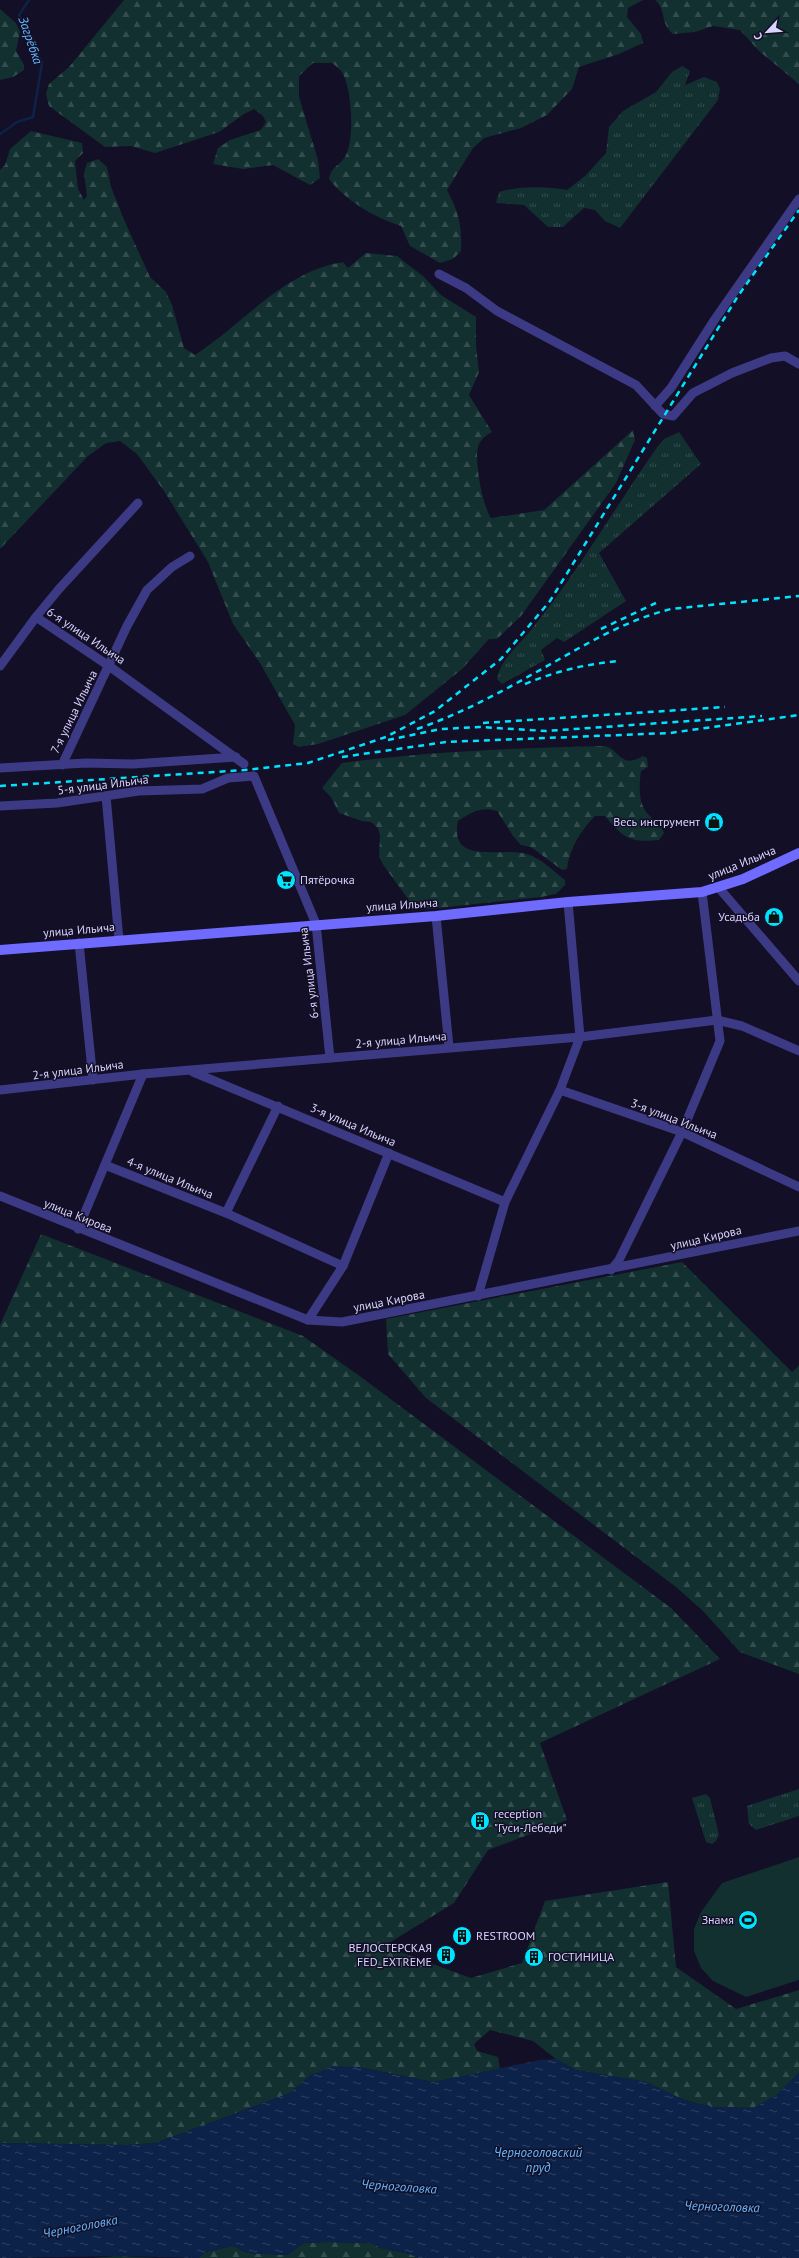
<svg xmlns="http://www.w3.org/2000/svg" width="799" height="2258" font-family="'PT Sans',sans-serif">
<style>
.grass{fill:url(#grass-tufts)}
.forest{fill:url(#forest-firs)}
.park{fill:#12302f}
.water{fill:url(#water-ripples)}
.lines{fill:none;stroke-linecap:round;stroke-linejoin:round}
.stream{stroke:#0c2248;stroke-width:2.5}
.street{stroke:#3d3a85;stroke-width:9}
.secondary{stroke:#6f6bff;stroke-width:10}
.rail{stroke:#00e5ff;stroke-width:2.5;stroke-dasharray:6 5;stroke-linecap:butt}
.labels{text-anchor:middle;stroke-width:3;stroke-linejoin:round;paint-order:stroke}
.street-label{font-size:12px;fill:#d9d4ff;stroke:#130f26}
.poi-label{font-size:12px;fill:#d9d4ff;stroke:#130f26;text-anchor:end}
.water-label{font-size:13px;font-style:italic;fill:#62b6ff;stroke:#130f26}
</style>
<defs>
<pattern id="grass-tufts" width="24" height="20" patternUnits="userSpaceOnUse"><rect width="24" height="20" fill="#12302f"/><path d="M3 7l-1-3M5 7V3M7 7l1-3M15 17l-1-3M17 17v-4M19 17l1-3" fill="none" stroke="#344d4e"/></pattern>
<pattern id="forest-firs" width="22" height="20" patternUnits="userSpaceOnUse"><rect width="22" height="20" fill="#12302f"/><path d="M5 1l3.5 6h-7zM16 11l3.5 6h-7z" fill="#344d4e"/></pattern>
<pattern id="water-ripples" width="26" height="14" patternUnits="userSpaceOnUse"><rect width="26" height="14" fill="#0c2248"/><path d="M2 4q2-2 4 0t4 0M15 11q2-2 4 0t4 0" fill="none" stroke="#2f4163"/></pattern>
</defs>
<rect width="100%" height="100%" fill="#130f26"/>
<!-- grass -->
<g class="grass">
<path d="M 682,66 L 690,71 L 685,85 L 704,77 L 717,82 L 720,89 L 718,100 L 620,228 L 605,221 L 595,210 L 584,208 L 563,227 L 548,227 L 524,205 L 496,203 L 499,192 C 518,186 547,186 567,190 L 585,176 L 606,153 L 609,127 L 623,111 L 656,92 L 672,72 Z"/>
<path d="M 679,432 L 701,464 L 599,553 L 626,601 L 564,642 L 557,638 L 541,650 L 545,660 L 502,684 L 497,679 C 500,660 520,644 531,630 C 578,572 615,507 658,446 L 664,439 Z"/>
<path d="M 799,1789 L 799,1816 L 756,1830 L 749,1824 L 747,1806 Z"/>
<path d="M 706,1794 L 710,1798 L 719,1835 L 716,1841 L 712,1844 L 706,1842 L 692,1798 Z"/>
</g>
<!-- forest -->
<g class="forest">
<path d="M 124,0 L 643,0 L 628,8 L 627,17 L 641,34 L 643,43 L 619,54 L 579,67 L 572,89 L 547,115 L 521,128 L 484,138 L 473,148 L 447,190 C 459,213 462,226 461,251 L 453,259 L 440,263 L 410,246 L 401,226 C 374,217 346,201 329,179 C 332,166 339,166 345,157 C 355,140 352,91 343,74 C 341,70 336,66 332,63 L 313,63 L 299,76 L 299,97 L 318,160 L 320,178 L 310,185 L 273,165 L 243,169 L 213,164 L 218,148 L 230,140 L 261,130 L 266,122 L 263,116 L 254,109 L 244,114 L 219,132 L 155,153 L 131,146 L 105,147 L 49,106 L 46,94 L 49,84 L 69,67 Z"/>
<path d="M 655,0 L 799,0 L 799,84 L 759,51 L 740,30 L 713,26 L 695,32 L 673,34 C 658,20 668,12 655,0 Z"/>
<path d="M 0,9 L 16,23 L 20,32 L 16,51 L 24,65 L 24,70 L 13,77 L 0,80 Z"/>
<path d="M 31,131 L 82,143 L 83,153 L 75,161 L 78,189 L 84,200 L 87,196 L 84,173 L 87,163 L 98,159 L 107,167 L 111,187 L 125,222 L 150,277 L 166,292 L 172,305 L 184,348 L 195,355 C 243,324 284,271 343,262 L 348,268 L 366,253 L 397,256 L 424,277 L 441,295 L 476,317 L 476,346 L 479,372 L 469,395 L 492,432 C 486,435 480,440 478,447 C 474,461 483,507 491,518 L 544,510 L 633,430 L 635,440 L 616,483 L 521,616 L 497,639 L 489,639 L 462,669 L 405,715 L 318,744 L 299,747 L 293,744 L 295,725 L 260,663 L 233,624 L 208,562 L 164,491 L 137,454 L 120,441 L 106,443 L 88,456 L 0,549 L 0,170 L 5,165 L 10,149 Z"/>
<path d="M 605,746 C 621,751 621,769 643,756 L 647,758 L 648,767 L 641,771 C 639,785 638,804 648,814 C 654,821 661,824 664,833 L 659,840 C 630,843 623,838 605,816 L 595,816 C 581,830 569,849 567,869 L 562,870 L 531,847 L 521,845 L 513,836 L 497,811 C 481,806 472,812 458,821 C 449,867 501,846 527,854 C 541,858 553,871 565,880 L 565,885 L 556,894 L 541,897 L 429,909 L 411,903 L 384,866 L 379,857 L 380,836 L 378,828 L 371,822 L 362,821 L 339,813 L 331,797 L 322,788 L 342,763 C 429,751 517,748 605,746 Z"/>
<path d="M 41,1234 L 303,1336 L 361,1377 L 671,1608 L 720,1659 L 540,1743 L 567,1820 L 488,1850 L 454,1903 L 384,1946 L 471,1978 L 522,1963 L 545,1901 L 668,1882 L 676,1967 L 736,2009 L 799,1990 L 799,2073 L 776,2096 L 753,2108 L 711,2107 L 706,2104 L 698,2104 L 677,2097 L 646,2082 L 575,2070 L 556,2059 L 533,2041 L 490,2030 L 474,2044 L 477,2051 L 498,2057 L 500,2069 L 491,2071 L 433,2082 L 358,2067 L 347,2067 L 311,2075 L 290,2093 L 156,2143 L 127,2145 L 0,2143 L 0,1325 Z"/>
<path d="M 682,1262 L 792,1372 L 799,1366 L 799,1674 L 740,1652 L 703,1611 L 676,1587 L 426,1398 L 388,1354 L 386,1319 Z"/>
<path d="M 327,2242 L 371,2243 L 381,2248 L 410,2254 L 418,2258 L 199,2258 L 205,2252 L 233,2246 L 248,2253 L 287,2255 L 304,2243 Z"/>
<path d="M 117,2256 L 157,2258 L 93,2258 Z"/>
</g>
<!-- park -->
<path class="park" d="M 799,1857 L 799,1980 L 746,1997 L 713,1981 L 701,1968 L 694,1951 L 694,1929 L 701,1912 L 722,1883 Z"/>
<!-- water -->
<path class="water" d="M 556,2059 L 575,2070 L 646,2082 L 678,2097 L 698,2104 L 706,2104 L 711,2107 L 753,2108 L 776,2096 L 799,2073 L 799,2258 L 418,2258 L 410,2254 L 381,2248 L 371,2243 L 327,2242 L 304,2243 L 287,2255 L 248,2253 L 233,2246 L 205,2252 L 199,2258 L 117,2256 L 0,2258 L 0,2143 L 127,2145 L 156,2143 L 290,2093 L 311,2075 L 333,2066 L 358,2067 L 433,2082 L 540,2060 Z"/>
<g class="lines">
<!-- stream -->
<path class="stream" d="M 0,134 L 17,122 L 33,117 L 42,63 L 19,15 L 29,0"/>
<!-- street -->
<g class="street">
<path d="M 439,274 L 466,288 L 497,311 L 636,385 L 663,414 L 673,416 L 693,393 L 732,373 L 771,358 L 785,356 L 799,364"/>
<path d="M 655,406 L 671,388 L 715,319 L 799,199"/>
<path d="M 138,503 L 59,589 L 36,617 L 109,666 L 244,764"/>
<path d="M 0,666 L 36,617"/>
<path d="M 62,765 L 127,626 L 147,590 L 172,567 L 190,556"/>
<path d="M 0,768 L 86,763 L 133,764 L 236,757"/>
<path d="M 106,796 L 119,940"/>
<path d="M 0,806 L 57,803 L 139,791 L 202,789 L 228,778 L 254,776 L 316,924 L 330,1058"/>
<path d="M 719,888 L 799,981"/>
<path d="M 436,916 L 449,1047"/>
<path d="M 79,943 L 93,1080"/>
<path d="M 193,1072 L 505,1202"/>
<path d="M 0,1090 L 143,1074 L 580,1037 L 717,1020 L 742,1026 L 799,1051"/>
<path d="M 560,1090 L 682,1132 L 799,1187"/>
<path d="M 105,1165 L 226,1213 L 343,1266"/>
<path d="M 0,1196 L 308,1320 L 342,1322 L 799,1231"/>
<path d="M 226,1213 L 278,1106"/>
<path d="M 78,1229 L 143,1074"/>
<path d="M 611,1270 L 619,1260 L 682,1132 L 720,1041 L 702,892"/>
<path d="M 478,1296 L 505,1202 L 560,1090 L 580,1037 L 568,902"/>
<path d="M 308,1320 L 343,1266 L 389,1153"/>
</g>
<!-- secondary -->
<path class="secondary" d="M 0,950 L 436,916 L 568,902 L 702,892 L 743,879 L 799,853"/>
<!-- rail -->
<g class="rail">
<path d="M 601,629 L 656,603"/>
<path d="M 525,684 C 556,671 586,664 619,661"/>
<path d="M 483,723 L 725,707"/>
<path d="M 417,729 C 457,715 494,696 531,675 C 577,650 619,622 671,609 L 799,596"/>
<path d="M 388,740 L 441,729 L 480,727 L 546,731 L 762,716"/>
<path d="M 342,757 L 446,742 L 670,733 L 799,715"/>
<path d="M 0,786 L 245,770 L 308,763 L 386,737 L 435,711 L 501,659 L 550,601 L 738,296 L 799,210"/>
</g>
</g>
<!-- icons -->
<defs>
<g id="shop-disc" transform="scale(1)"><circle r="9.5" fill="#00e5ff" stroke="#130f26"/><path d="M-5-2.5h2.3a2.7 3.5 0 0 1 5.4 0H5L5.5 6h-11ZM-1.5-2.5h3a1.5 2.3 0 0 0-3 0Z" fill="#111"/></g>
<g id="supermarket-disc" transform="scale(1)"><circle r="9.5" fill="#00e5ff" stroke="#130f26"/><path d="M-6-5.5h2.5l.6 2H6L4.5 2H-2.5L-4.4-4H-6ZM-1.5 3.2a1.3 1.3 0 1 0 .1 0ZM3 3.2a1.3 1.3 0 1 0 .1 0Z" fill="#111"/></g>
<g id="building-disc" transform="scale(1)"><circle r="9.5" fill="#00e5ff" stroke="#130f26"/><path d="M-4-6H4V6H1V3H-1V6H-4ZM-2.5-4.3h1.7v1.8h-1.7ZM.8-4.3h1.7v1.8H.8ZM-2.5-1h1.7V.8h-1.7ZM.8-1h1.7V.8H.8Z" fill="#111"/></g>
<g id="stadium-disc" transform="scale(1)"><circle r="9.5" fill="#00e5ff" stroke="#130f26"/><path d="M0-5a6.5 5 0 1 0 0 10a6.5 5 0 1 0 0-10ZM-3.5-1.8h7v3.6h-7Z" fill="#111"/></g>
</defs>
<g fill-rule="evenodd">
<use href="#shop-disc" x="714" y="822"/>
<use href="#supermarket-disc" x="286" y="880"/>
<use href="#shop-disc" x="774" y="917"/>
<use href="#building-disc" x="480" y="1821"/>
<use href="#stadium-disc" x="748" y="1920"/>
<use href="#building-disc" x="462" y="1936"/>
<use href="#building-disc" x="446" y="1955"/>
<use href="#building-disc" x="534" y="1957"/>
</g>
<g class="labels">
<!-- street labels -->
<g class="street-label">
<text transform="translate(86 636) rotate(34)" y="4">6-я улица Ильича</text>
<text transform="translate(74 712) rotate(-64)" y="4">7-я улица Ильича</text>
<text transform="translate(103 785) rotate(-7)" y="4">5-я улица Ильича</text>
<text transform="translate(742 863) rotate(-22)" y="4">улица Ильича</text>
<text transform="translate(402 905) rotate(-4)" y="4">улица Ильича</text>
<text transform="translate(79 930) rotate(-5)" y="4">улица Ильича</text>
<text transform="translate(309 973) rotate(-97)" y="4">6-я улица Ильича</text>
<text transform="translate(401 1040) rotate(-5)" y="4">2-я улица Ильича</text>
<text transform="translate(78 1070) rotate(-7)" y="4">2-я улица Ильича</text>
<text transform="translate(674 1119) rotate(21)" y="4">3-я улица Ильича</text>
<text transform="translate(353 1125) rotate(23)" y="4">3-я улица Ильича</text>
<text transform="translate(170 1178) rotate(22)" y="4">4-я улица Ильича</text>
<text transform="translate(78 1216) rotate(22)" y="4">улица Кирова</text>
<text transform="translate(706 1238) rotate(-13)" y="4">улица Кирова</text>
<text transform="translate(389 1301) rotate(-11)" y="4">улица Кирова</text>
</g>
<!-- poi labels -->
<g class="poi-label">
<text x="700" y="826">Весь инструмент</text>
<text x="300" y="884" text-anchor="start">Пятёрочка</text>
<text x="760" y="921">Усадьба</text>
<text x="494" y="1818" text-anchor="start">reception<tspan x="494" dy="14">"Гуси-Лебеди"</tspan></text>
<text x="734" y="1924">Знамя</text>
<text x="476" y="1940" text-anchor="start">RESTROOM</text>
<text x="432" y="1952">ВЕЛОСТЕРСКАЯ<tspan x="432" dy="14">FED_EXTREME</tspan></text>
<text x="548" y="1961" text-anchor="start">ГОСТИНИЦА</text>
</g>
<!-- water labels -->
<g class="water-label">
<text transform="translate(31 40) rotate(71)" y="5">Загрёбка</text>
<text x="538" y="2157">Черноголовский<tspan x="538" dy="15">пруд</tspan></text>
<text transform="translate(399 2186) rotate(4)" y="5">Черноголовка</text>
<text transform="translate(722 2206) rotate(2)" y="5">Черноголовка</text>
<text transform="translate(80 2226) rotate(-11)" y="5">Черноголовка</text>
</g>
</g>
<!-- north arrow -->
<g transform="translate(767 32) rotate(244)" stroke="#130f26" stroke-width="3" paint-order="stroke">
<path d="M0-3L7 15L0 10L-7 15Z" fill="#d9d4ff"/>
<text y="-6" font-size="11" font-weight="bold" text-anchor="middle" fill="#d9d4ff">С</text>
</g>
</svg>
